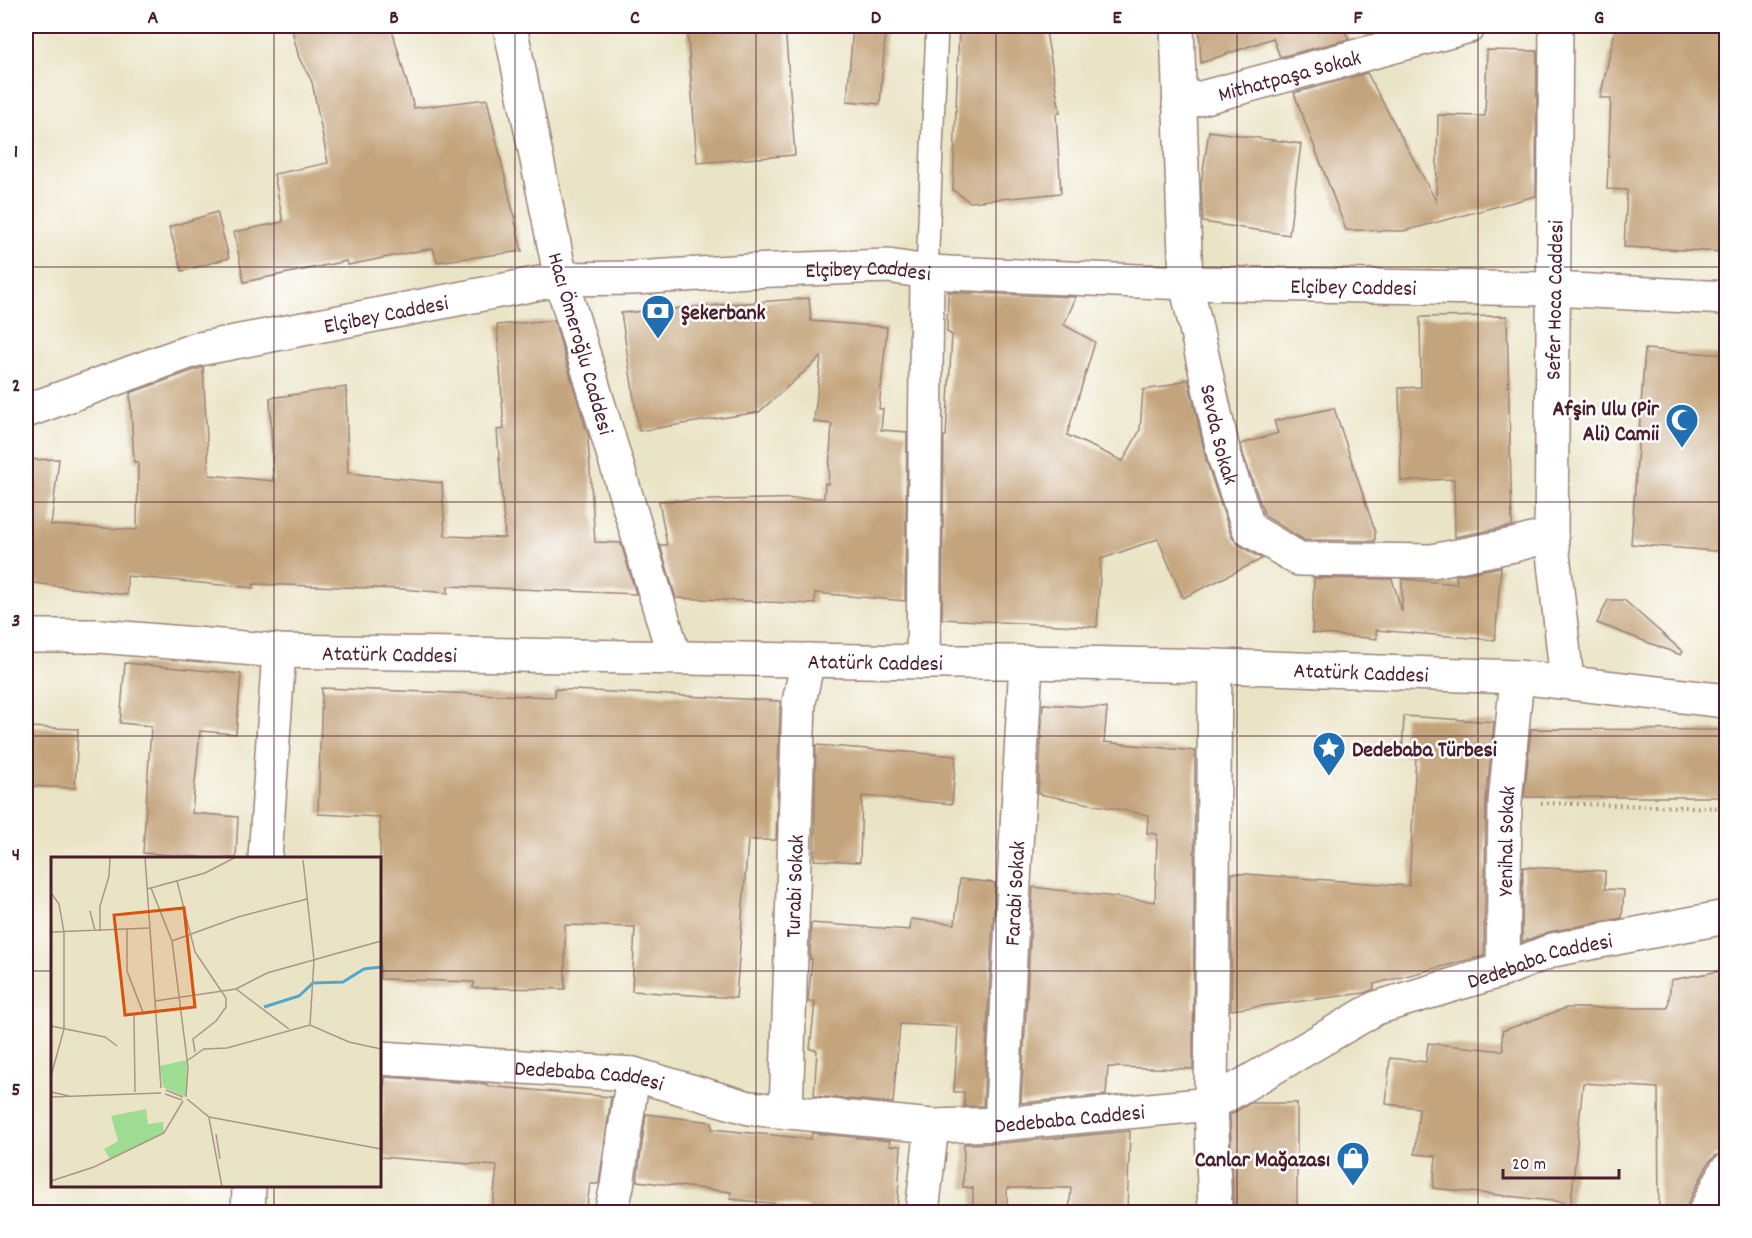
<svg xmlns="http://www.w3.org/2000/svg" width="1752" height="1238" font-family="Dekko,sans-serif">
<style>
.building{fill:#c4a47c}
.lines{fill:none;stroke-linecap:round;stroke-linejoin:round}
.lane-casing{stroke:#9a8278;stroke-width:24}
.street-casing{stroke:#9a8278;stroke-width:36}
.secondary-casing{stroke:#9a8278;stroke-width:36}
.path{stroke:#9a8278;stroke-width:4;stroke-dasharray:1.5 4.5;stroke-linecap:butt}
.lane{stroke:#fff;stroke-width:21}
.street{stroke:#fff;stroke-width:33}
.secondary{stroke:#fff;stroke-width:33}
.grid{fill:none;stroke:#4a1f2b;stroke-width:1.5;stroke-opacity:0.55}
.labels{text-anchor:middle;stroke-width:5;stroke-linejoin:round;paint-order:stroke}
.street-label{font-size:22px;fill:#4a1f2b;stroke:#fff}
.poi-label{font-size:22px;font-weight:bold;fill:#4a1f2b;stroke:#fff;text-anchor:start}
.inset-river{fill:none;stroke:#4ea9cc;stroke-width:3}
.inset-road{fill:none;stroke:#aa9588;stroke-width:1.5}
.view{fill:#d8530f;fill-opacity:0.15;stroke:#d8530f;stroke-width:3}
.inset-edge{fill:none;stroke:#4a1f2b;stroke-width:3}
.neatline{fill:none;stroke:#4a1f2b;stroke-width:2}
.grid-label{font-size:20px;text-anchor:middle;font-weight:bold;fill:#4a1f2b}
</style>
<rect width="100%" height="100%" fill="#fff"/>
<filter id="ink" filterUnits="userSpaceOnUse"><feTurbulence type="fractalNoise" baseFrequency=".0167" numOctaves="2"/><feDisplacementMap in="SourceGraphic" scale="12" xChannelSelector="R" yChannelSelector="G"/><feConvolveMatrix kernelMatrix="1 2 1 2 8 2 1 2 1" color-interpolation-filters="sRGB"/></filter>
<filter id="wash" filterUnits="userSpaceOnUse"><feTurbulence type="fractalNoise" baseFrequency=".008" numOctaves="4" result="noise"/><feDisplacementMap in="SourceGraphic" scale="24" xChannelSelector="R" yChannelSelector="G"/><feGaussianBlur stdDeviation="1.35" result="paint"/><feColorMatrix in="noise" values="0 0 0 0 0 0 0 0 0 0 0 0 0 0 0 0 0 1.4 0 .05"/><feComposite in="paint" operator="in"/></filter>
<g filter="url(#wash)">
<rect width="100%" height="100%" fill="#eae4c6"/>
<g id="blocks">
<!-- building -->
<g class="building">
<path d="M 291,26 L 391,26 L 414,108 L 487,99 L 522,251 L 437,262 L 433,248 L 348,265 L 347,261 L 244,282 L 234,232 L 283,222 L 274,174 L 328,163 L 312,82 L 299,58 Z"/>
<path d="M 687,26 L 785,26 L 795,155 L 697,163 Z"/>
<path d="M 853,26 L 886,26 L 880,104 L 847,101 Z"/>
<path d="M 959,26 L 1045,26 L 1060,112 L 1056,114 L 1061,193 L 970,202 L 953,190 Z"/>
<path d="M 1199,26 L 1342,26 L 1349,39 L 1280,57 L 1273,38 L 1201,63 Z"/>
<path d="M 1616,26 L 1726,26 L 1726,252 L 1624,247 L 1627,190 L 1607,189 L 1611,98 L 1600,98 Z"/>
<path d="M 1487,50 L 1537,51 L 1536,196 L 1404,231 L 1346,230 L 1294,93 L 1367,73 L 1436,201 L 1438,115 L 1485,116 Z"/>
<path d="M 1209,131 L 1301,144 L 1289,235 L 1203,222 L 1201,184 Z"/>
<path d="M 217,212 L 229,258 L 182,271 L 169,227 Z"/>
<path d="M 948,292 L 1076,297 L 1064,325 L 1095,342 L 1067,435 L 1123,461 L 1140,430 L 1143,390 L 1163,387 L 1188,379 L 1207,463 L 1231,535 L 1239,545 L 1262,559 L 1183,598 L 1158,539 L 1101,559 L 1097,627 L 942,619 L 944,436 L 946,436 L 952,335 L 947,332 Z"/>
<path d="M 809,298 L 811,321 L 887,327 L 879,409 L 883,409 L 881,430 L 907,432 L 905,601 L 815,593 L 815,604 L 676,598 L 660,545 L 667,545 L 659,501 L 824,498 L 825,483 L 828,484 L 832,424 L 814,422 L 821,357 L 759,412 L 639,431 L 621,313 Z"/>
<path d="M 1507,316 L 1512,526 L 1455,537 L 1454,479 L 1401,481 L 1399,388 L 1421,387 L 1420,317 Z"/>
<path d="M 554,320 L 589,439 L 588,440 L 595,542 L 621,543 L 636,594 L 448,586 L 448,593 L 402,589 L 254,584 L 253,588 L 127,576 L 127,595 L 26,582 L 26,460 L 59,459 L 51,525 L 137,530 L 138,462 L 134,462 L 130,393 L 203,367 L 209,475 L 273,481 L 270,398 L 346,387 L 348,473 L 442,483 L 445,536 L 505,538 L 497,430 L 504,429 L 497,325 Z"/>
<path d="M 1645,349 L 1726,355 L 1726,552 L 1631,544 Z"/>
<path d="M 1334,408 L 1375,531 L 1375,541 L 1304,540 L 1265,516 L 1243,454 L 1241,444 L 1278,433 L 1274,421 Z"/>
<path d="M 1501,567 L 1495,640 L 1376,630 L 1377,639 L 1312,633 L 1314,578 L 1392,579 L 1402,612 L 1402,579 L 1457,584 L 1456,575 Z"/>
<path d="M 1608,600 L 1624,600 L 1683,652 L 1681,655 L 1597,623 Z"/>
<path d="M 125,663 L 241,674 L 236,734 L 200,731 L 192,813 L 238,817 L 236,858 L 208,858 L 143,853 L 151,726 L 120,723 Z"/>
<path d="M 322,688 L 555,697 L 555,689 L 780,701 L 776,840 L 748,840 L 736,998 L 632,991 L 635,927 L 565,925 L 565,989 L 473,988 L 474,982 L 380,979 L 380,817 L 318,814 Z"/>
<path d="M 1043,704 L 1107,708 L 1104,742 L 1195,751 L 1193,1069 L 1108,1067 L 1106,1095 L 1021,1103 L 1033,887 L 1155,902 L 1157,834 L 1147,833 L 1148,815 L 1038,794 Z"/>
<path d="M 1404,716 L 1494,722 L 1486,802 L 1484,956 L 1374,984 L 1374,989 L 1364,993 L 1231,1010 L 1232,873 L 1409,886 L 1416,756 L 1402,755 Z"/>
<path d="M 26,727 L 78,729 L 75,788 L 26,786 Z"/>
<path d="M 1531,729 L 1726,730 L 1726,797 L 1524,797 Z"/>
<path d="M 816,745 L 956,756 L 952,804 L 862,796 L 860,862 L 814,860 Z"/>
<path d="M 1523,867 L 1605,871 L 1605,889 L 1624,890 L 1622,918 L 1549,932 L 1522,942 Z"/>
<path d="M 960,879 L 995,883 L 983,1106 L 964,1106 L 964,1092 L 954,1092 L 958,1027 L 900,1024 L 893,1103 L 814,1096 L 817,1050 L 810,1049 L 815,1002 L 808,1002 L 812,959 L 810,959 L 811,923 L 910,930 L 911,919 L 955,924 Z"/>
<path d="M 1726,970 L 1726,1151 L 1715,1156 L 1709,1162 L 1688,1203 L 1686,1212 L 1659,1212 L 1658,1088 L 1583,1083 L 1571,1203 L 1433,1188 L 1436,1156 L 1415,1154 L 1419,1108 L 1386,1104 L 1390,1058 L 1426,1062 L 1428,1043 L 1503,1051 L 1502,1031 L 1566,1008 L 1668,1008 L 1671,980 Z"/>
<path d="M 385,1077 L 487,1084 L 487,1086 L 611,1097 L 599,1183 L 598,1184 L 590,1184 L 586,1212 L 492,1212 L 497,1166 L 380,1157 Z"/>
<path d="M 1250,1103 L 1297,1103 L 1297,1212 L 1234,1212 L 1230,1115 Z"/>
<path d="M 646,1114 L 712,1122 L 712,1129 L 811,1139 L 812,1133 L 890,1141 L 889,1146 L 901,1146 L 897,1212 L 808,1212 L 809,1207 L 730,1199 L 731,1192 L 637,1181 Z"/>
<path d="M 1130,1131 L 1127,1212 L 1069,1212 L 1071,1188 L 1007,1188 L 1007,1212 L 973,1212 L 973,1188 L 963,1187 L 964,1144 L 1003,1143 Z"/>
</g>
</g>
</g>
<g filter="url(#ink)">
<use href="#blocks" fill-opacity="0" stroke="#9a8278" stroke-width="1.5"/>
<g class="lines">
<!-- lane casing -->
<g class="lane-casing">
<path id="lane" d="M 927,272 L 937,26"/>
</g>
<!-- street casing -->
<g class="street-casing">
<g id="street">
<path id="s1" d="M 1177,26 L 1186,283 L 1225,459 L 1249,529 L 1299,559 L 1432,561 L 1514,545 L 1551,535"/>
<path id="s2" d="M 1179,104 L 1469,26"/>
<path d="M 561,279 L 674,656"/>
<path d="M 923,662 L 927,272"/>
<path d="M 1215,666 L 1211,1104 L 1215,1212"/>
<path id="s3" d="M 1503,970 L 1505,802 L 1517,677"/>
<path id="s4" d="M 786,1112 L 799,702 L 808,660"/>
<path id="s5" d="M 1001,1124 L 1026,662"/>
<path d="M 611,1212 L 617,1186 L 633,1074"/>
<path d="M 922,1212 L 932,1126"/>
<path d="M 1705,1212 L 1726,1171"/>
</g>
</g>
<!-- secondary casing -->
<g class="secondary-casing">
<g id="secondary">
<path d="M 510,26 L 561,279"/>
<path d="M 1556,26 L 1551,535 L 1567,681"/>
<path id="s6" d="M 26,411 L 194,350 L 561,279 L 634,278 L 749,271 L 888,266 L 927,272 L 1186,283 L 1553,289 L 1726,298"/>
<path id="s7" d="M 26,636 L 99,636 L 279,651 L 923,662 L 1026,662 L 1215,666 L 1517,677 L 1726,701"/>
<path d="M 265,858 L 279,651"/>
<path id="s8" d="M 380,1058 L 633,1074 L 749,1108 L 932,1126 L 1001,1124 L 1211,1104 L 1376,1008 L 1503,970 L 1553,950 L 1726,917"/>
<path d="M 248,1212 L 249,1186"/>
</g>
</g>
<!-- path -->
<path class="path" d="M 1541,803 L 1726,808"/>
<!-- lane -->
<use href="#lane" class="lane"/>
<!-- street -->
<use href="#street" class="street"/>
<!-- secondary -->
<use href="#secondary" class="secondary"/>
</g>
</g>
<!-- grid -->
<path class="grid" d="M 274,26 L 274,858M 515,26 L 515,1212M 756,26 L 756,1212M 996,26 L 996,1212M 1237,26 L 1237,1212M 1478,26 L 1478,1212M 26,267 L 1726,267M 26,502 L 1726,502M 26,736 L 1726,736M 26,971 L 52,971M 380,971 L 1726,971M 274,1186 L 274,1212"/>
<!-- icons -->
<defs>
<g id="bank-pin" transform="scale(1.725)"><path d="M0 17L-7.5 6A9.5 9.5 0 1 1 7.5 6Z" fill="#1f6fb2" stroke="#fff"/><path d="M-6-4H6V4H-6ZM0-2.3a2.3 2.3 0 1 0 0 4.6a2.3 2.3 0 1 0 0-4.6Z" fill="#fff"/></g>
<g id="mosque-pin" transform="scale(1.725)"><path d="M0 17L-7.5 6A9.5 9.5 0 1 1 7.5 6Z" fill="#1f6fb2" stroke="#fff"/><path d="M3.5-4.9A6 6 0 1 0 3.5 4.9A5 5 0 1 1 3.5-4.9Z" fill="#fff"/></g>
<g id="sight-pin" transform="scale(1.725)"><path d="M0 17L-7.5 6A9.5 9.5 0 1 1 7.5 6Z" fill="#1f6fb2" stroke="#fff"/><path d="M0-6L1.8-2.2L6-1.7L2.9 1.2L3.7 5.4L0 3.3L-3.7 5.4L-2.9 1.2L-6-1.7L-1.8-2.2Z" fill="#fff"/></g>
<g id="shop-pin" transform="scale(1.725)"><path d="M0 17L-7.5 6A9.5 9.5 0 1 1 7.5 6Z" fill="#1f6fb2" stroke="#fff"/><path d="M-5-2.5h2.3a2.7 3.5 0 0 1 5.4 0H5L5.5 6h-11ZM-1.5-2.5h3a1.5 2.3 0 0 0-3 0Z" fill="#fff"/></g>
</defs>
<g fill-rule="evenodd">
<use href="#bank-pin" x="658" y="311"/>
<use href="#mosque-pin" x="1682" y="420"/>
<use href="#sight-pin" x="1329" y="748"/>
<use href="#shop-pin" x="1353" y="1158"/>
</g>
<g class="labels">
<!-- street labels -->
<g class="street-label">
<text dy="8" stroke="none"><textPath href="#s2" startOffset="114">Mithatpaşa Sokak</textPath></text>
<text dy="8" stroke="none"><textPath href="#s6" startOffset="860">Elçibey Caddesi</textPath></text>
<text dy="8" stroke="none"><textPath href="#s6" startOffset="1346">Elçibey Caddesi</textPath></text>
<text transform="translate(1553 300) rotate(-89)" y="8">Sefer Hoca Caddesi</text>
<text dy="8" stroke="none"><textPath href="#s6" startOffset="374">Elçibey Caddesi</textPath></text>
<text transform="translate(582 343) rotate(74)" y="8">Hacı Ömeroğlu Caddesi</text>
<text dy="8" stroke="none"><textPath href="#s1" startOffset="412">Sevda Sokak</textPath></text>
<text dy="8" stroke="none"><textPath href="#s7" startOffset="364">Atatürk Caddesi</textPath></text>
<text dy="8" stroke="none"><textPath href="#s7" startOffset="850">Atatürk Caddesi</textPath></text>
<text dy="8" stroke="none"><textPath href="#s7" startOffset="1336">Atatürk Caddesi</textPath></text>
<text dy="8" stroke="none"><textPath href="#s3" startOffset="129">Yenihal Sokak</textPath></text>
<text dy="8" stroke="none"><textPath href="#s4" startOffset="226">Turabi Sokak</textPath></text>
<text dy="8" stroke="none"><textPath href="#s5" startOffset="231">Farabi Sokak</textPath></text>
<text dy="8" stroke="none"><textPath href="#s8" startOffset="1200">Dedebaba Caddesi</textPath></text>
<text dy="8" stroke="none"><textPath href="#s8" startOffset="210">Dedebaba Caddesi</textPath></text>
<text dy="8" stroke="none"><textPath href="#s8" startOffset="696">Dedebaba Caddesi</textPath></text>
</g>
<!-- poi labels -->
<g class="poi-label">
<text x="681" y="319">Şekerbank</text>
<text x="1659" y="415" text-anchor="end">Afşin Ulu (Pir<tspan x="1659" dy="25">Ali) Camii</tspan></text>
<text x="1352" y="756">Dedebaba Türbesi</text>
<text x="1330" y="1166" text-anchor="end">Canlar Mağazası</text>
</g>
</g>
<!-- overview -->
<g transform="translate(51 857)">
<rect width="330" height="330" fill="#eae4c6"/>
<path d="M 136,203 L 135,240 L 112,230 L 109,209 ZM 95,252 L 97,267 L 112,265 L 113,276 L 59,302 L 53,292 L 67,284 L 60,259 Z" fill="#9edc91"/>
<path class="inset-river" d="M 213,150 L 248,139 L 262,126 L 292,125 L 313,112 L 330,110"/>
<path class="inset-road" d="M 94,0 L 110,231M 252,3 L 263,103 L 259,168M 126,24 L 144,95 L 175,141 L 175,150 L 165,164 L 142,182 L 144,195M 100,31 L 154,16 L 185,0M 96,32 L 100,31 L 121,84 L 137,210 L 135,240M 0,36 L 8,47 L 13,75 L 13,172 L 0,219M 39,54 L 44,74M 76,72 L 76,114 L 93,158M 49,74 L 49,49 L 58,19 L 59,0M 0,75 L 98,71M 121,84 L 187,60 L 256,42M 185,132 L 238,172M 104,144 L 185,132 L 216,116 L 330,84M 83,158 L 84,235M 0,169 L 54,180 L 66,189M 137,203 L 153,192 L 176,191 L 259,168 L 298,185 L 330,192M 115,233 L 132,240M 0,235 L 18,239M 114,237 L 131,243M 0,240 L 110,236M 136,242 L 158,260 L 330,292M 158,261 L 171,330M 165,277 L 169,302M 0,324 L 43,310 L 113,276 L 132,244"/>
<path class="view" d="M 133,51 L 144,150 L 74,158 L 63,58 Z"/>
<rect width="330" height="330" class="inset-edge"/>
</g>
<!-- margin -->
<rect width="1752" height="1238" fill="none" stroke="#fff" stroke-width="66"/>
<!-- scale -->
<path d="M1503 1169v9h116v-9" fill="none" stroke="#4a1f2b" stroke-width="3"/>
<text x="1512" y="1169" font-size="18" fill="#4a1f2b" stroke="#ffffff" stroke-width="4.5" paint-order="stroke">20 m</text>
<rect x="33" y="33" width="1686" height="1172" class="neatline"/>
<g class="grid-label">
<text x="153" y="23">A</text>
<text x="394" y="23">B</text>
<text x="635" y="23">C</text>
<text x="876" y="23">D</text>
<text x="1117" y="23">E</text>
<text x="1358" y="23">F</text>
<text x="1599" y="23">G</text>
<text x="16" y="157">1</text>
<text x="16" y="391">2</text>
<text x="16" y="626">3</text>
<text x="16" y="860">4</text>
<text x="16" y="1095">5</text>
</g>
</svg>
